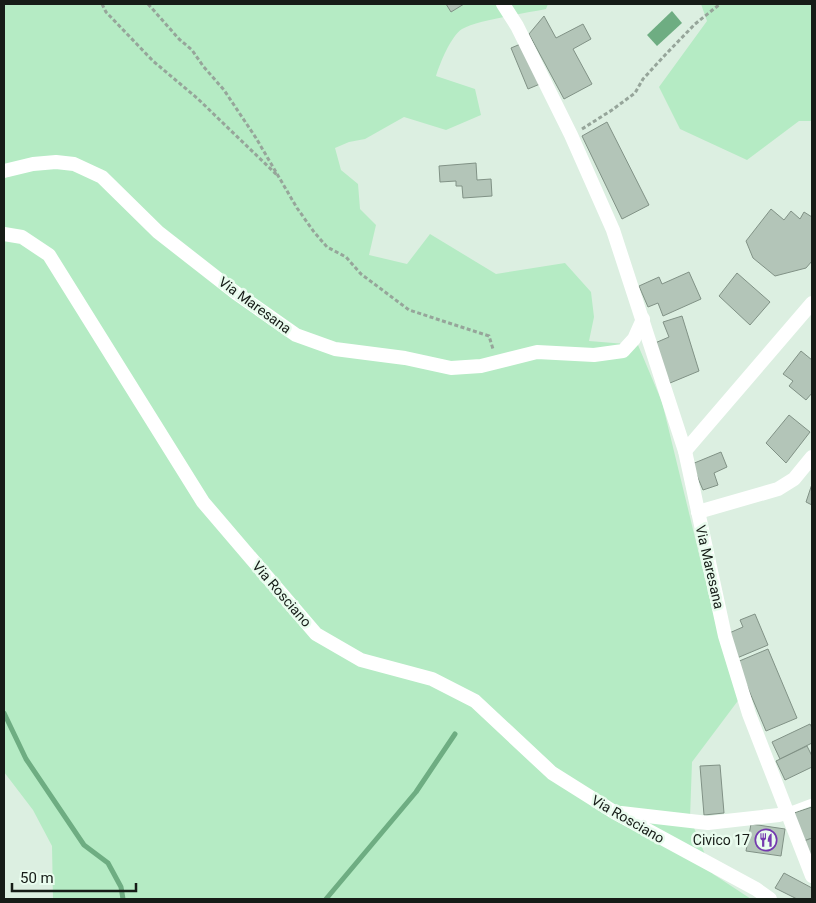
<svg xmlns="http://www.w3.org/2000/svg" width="816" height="903" font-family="Roboto,sans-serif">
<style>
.green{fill:#b5ebc4}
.water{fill:#6ead82}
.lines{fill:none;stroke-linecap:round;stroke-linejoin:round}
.stream{stroke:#6ead82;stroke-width:5}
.building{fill:#b3c5b8;stroke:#819286}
.path{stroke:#96a59a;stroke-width:3;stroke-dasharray:4 2.5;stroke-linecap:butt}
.service{stroke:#fff;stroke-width:7}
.minor{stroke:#fff;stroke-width:14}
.labels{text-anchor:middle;stroke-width:5;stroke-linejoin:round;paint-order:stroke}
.street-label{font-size:14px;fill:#161c17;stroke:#e9fcee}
.poi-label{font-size:14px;fill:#161c17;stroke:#e9fcee;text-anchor:end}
</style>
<rect width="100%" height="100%" fill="#dcefe1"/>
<!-- green -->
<g class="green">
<path d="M 4,4 L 548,4 L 546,9 C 527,13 477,20 462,29 C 451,36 440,63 436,76 L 475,89 L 481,115 L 446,130 L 404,117 L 365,139 L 349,142 L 335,148 L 341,170 L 358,184 L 360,209 L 376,225 L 369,255 L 407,264 L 430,234 L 496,274 L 565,263 L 591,292 L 594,317 L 589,341 L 638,345 L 662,402 L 717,628 L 740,698 L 692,762 L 690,818 L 713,874 L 751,899 L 53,899 L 52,846 L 33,810 L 4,772 Z"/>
<path d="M 701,4 L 812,4 L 812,121 L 799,121 L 747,160 L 680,129 L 659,87 L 707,21 Z"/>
</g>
<!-- water -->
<path class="water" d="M 672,11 L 682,23 L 657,46 L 647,35 Z"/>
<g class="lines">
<!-- stream -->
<g class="stream">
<path d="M 4,713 L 26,759 L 84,845 L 108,863 L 121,887 L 123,899"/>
<path d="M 326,899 L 416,792 L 455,734"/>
</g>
</g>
<!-- building -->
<g class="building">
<path d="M 446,4 L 464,4 L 451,12 Z"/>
<path d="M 544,16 L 556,38 L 583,24 L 591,39 L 573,49 L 592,84 L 564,99 L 529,34 Z"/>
<path d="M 523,43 L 540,84 L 528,89 L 511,48 Z"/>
<path d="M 607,122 L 649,205 L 622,219 L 582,136 Z"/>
<path d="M 476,163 L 477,180 L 491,179 L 492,196 L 463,198 L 462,186 L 456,186 L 456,181 L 440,182 L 439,166 Z"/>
<path d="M 771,209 L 784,220 L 791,211 L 800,219 L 804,212 L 812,217 L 812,261 L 806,268 L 775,276 L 753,258 L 746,241 Z"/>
<path d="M 689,272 L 701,299 L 663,316 L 658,303 L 648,307 L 639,286 L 659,277 L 662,284 Z"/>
<path d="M 737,273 L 770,302 L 750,325 L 719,296 Z"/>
<path d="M 682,316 L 699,371 L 670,383 L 659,359 L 655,343 L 669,337 L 663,322 Z"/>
<path d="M 801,351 L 812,360 L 812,393 L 806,400 L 789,386 L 793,381 L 783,374 Z"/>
<path d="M 789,415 L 810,432 L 786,463 L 766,443 Z"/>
<path d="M 721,452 L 727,467 L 714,473 L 718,485 L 703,490 L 692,464 Z"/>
<path d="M 812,484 L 812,505 L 806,502 Z"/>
<path d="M 755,614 L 768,645 L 737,658 L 727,634 L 743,627 L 740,620 Z"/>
<path d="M 768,649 L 797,718 L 766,731 L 737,662 Z"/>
<path d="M 810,724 L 812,728 L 812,743 L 780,759 L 772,742 Z"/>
<path d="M 807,746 L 812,756 L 812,767 L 785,780 L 776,761 Z"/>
<path d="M 720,765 L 724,813 L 704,815 L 700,766 Z"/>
<path d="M 812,807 L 812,838 L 804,841 L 794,813 Z"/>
<path d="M 751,824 L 785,829 L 781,856 L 746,851 Z"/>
<path d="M 812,838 L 812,864 L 804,841 Z"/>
<path d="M 784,873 L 812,888 L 812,899 L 797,899 L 775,888 Z"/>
</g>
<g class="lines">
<!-- path -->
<g class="path">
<path d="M 102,4 L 106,12 L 153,61 L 197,98 L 277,175"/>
<path d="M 148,4 L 179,39 L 192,50 L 203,66 L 224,90 L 256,138 L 297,208 L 314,232 L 327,247 L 346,257 L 361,274 L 409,310 L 489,336 L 493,349"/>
<path d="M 582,129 L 612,110 L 635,93 L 643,79 L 666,54 L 695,24 L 720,4"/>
</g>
<!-- service -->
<path class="service" d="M 788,811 L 812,802"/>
<!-- minor -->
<g class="minor">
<path d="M 503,4 L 517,26 L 571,135 L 613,230 L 685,451 L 725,636 L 749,714 L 812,876"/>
<path d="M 4,171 L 33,164 L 56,162 L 74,164 L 102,177 L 158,232 L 236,293 L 296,335 L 335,349 L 405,358 L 451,368 L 481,366 L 537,352 L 594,355 L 623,351 L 634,339 L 643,319"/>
<path d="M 4,234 L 22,237 L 49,255 L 203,502 L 316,634 L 361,660 L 432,679 L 475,701 L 552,773 L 614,812 L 756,889 L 770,899"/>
<path d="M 685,451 L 812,303"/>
<path d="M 698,512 L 778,489 L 794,479 L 812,457"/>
<path d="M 621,813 L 708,823 L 779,815 L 788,811"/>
</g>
</g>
<!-- icons -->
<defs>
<g id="restaurant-ring" transform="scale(1.125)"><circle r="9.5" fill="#e9fcee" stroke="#7439af" stroke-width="1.5"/><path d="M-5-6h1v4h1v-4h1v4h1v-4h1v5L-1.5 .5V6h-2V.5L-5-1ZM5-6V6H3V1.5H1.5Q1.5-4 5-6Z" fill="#7439af"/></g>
</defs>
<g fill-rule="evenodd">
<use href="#restaurant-ring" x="766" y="840"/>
</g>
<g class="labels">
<!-- street labels -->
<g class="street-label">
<text transform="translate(255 305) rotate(36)" y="5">Via Maresana</text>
<text transform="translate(710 567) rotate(77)" y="5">Via Maresana</text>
<text transform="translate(282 594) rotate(49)" y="5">Via Rosciano</text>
<text transform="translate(628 819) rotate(30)" y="5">Via Rosciano</text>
</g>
<!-- poi labels -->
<g class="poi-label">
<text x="750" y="845">Civico 17</text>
</g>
</g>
<!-- border -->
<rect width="816" height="903" fill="none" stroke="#161c17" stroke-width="10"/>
<!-- scale -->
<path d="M12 883v8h124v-8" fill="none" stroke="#161c17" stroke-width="2.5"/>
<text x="20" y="883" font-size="15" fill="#161c17" stroke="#e9fcee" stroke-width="4" paint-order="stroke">50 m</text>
</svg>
